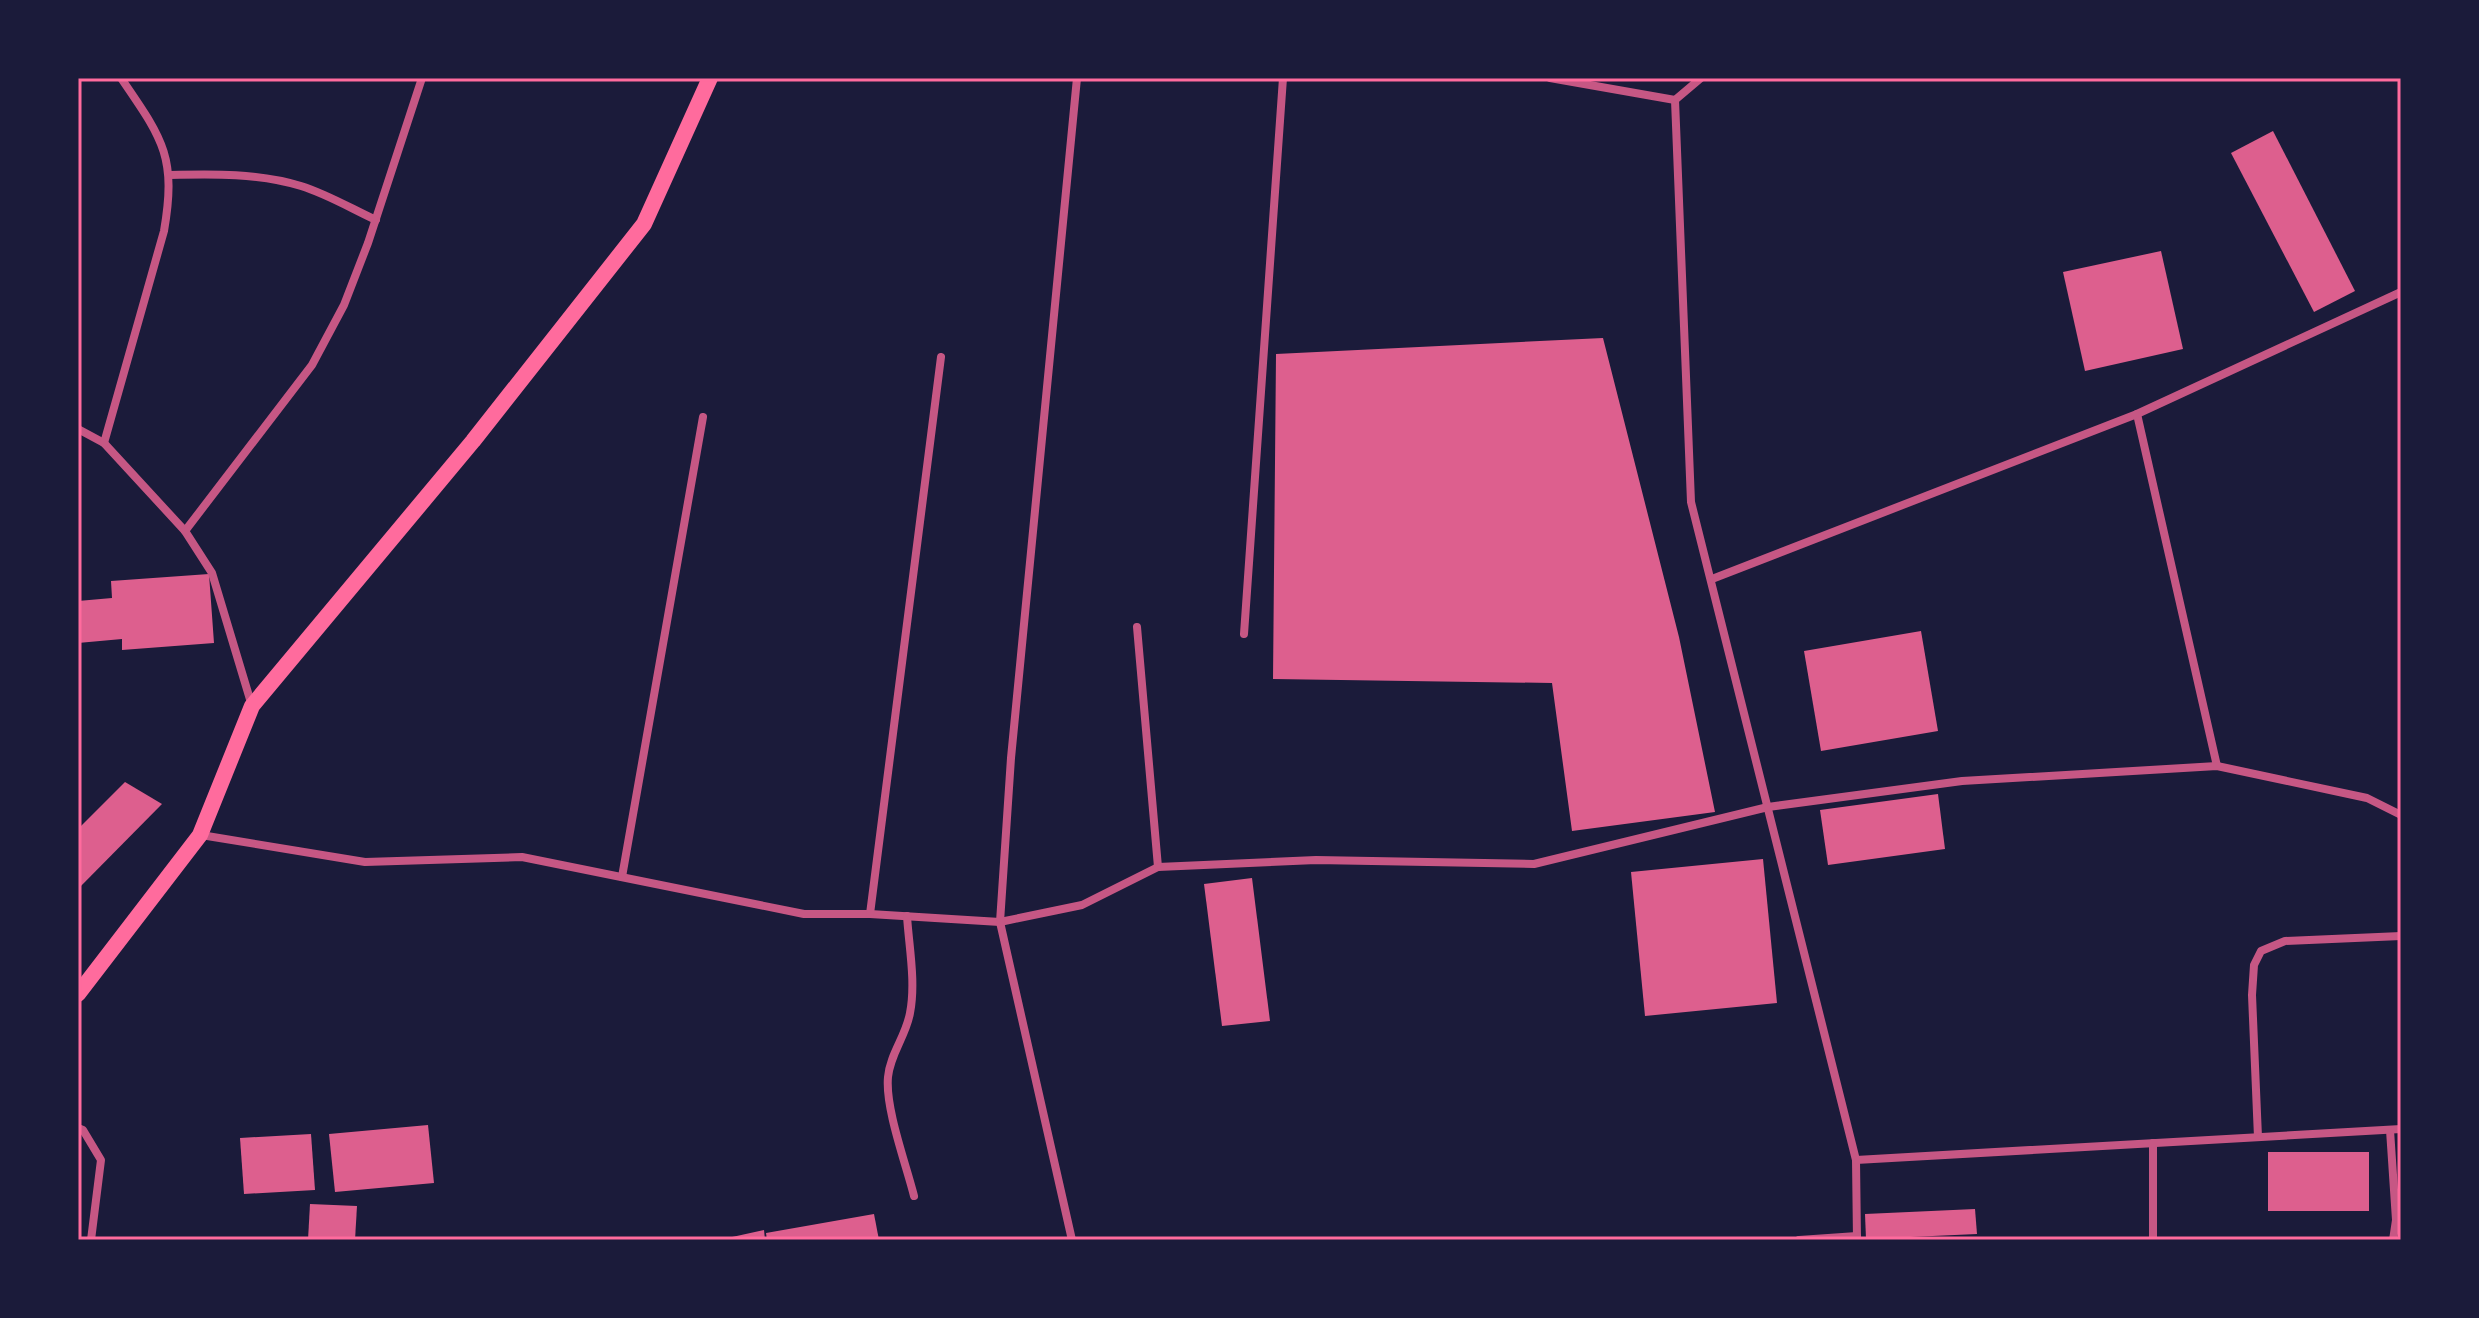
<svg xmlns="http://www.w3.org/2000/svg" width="2479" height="1318" font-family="Jost,sans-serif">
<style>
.building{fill:#dd5f8e}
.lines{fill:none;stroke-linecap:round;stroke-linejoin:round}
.minor{stroke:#c65784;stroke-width:8}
.secondary{stroke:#ff6b9d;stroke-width:16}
.neatline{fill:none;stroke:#ff6b9d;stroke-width:3}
</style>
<rect width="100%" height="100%" fill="#1b1b3a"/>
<!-- building -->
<g class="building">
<path d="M 2273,131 L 2355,291 L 2314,312 L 2231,153 Z"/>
<path d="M 2161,251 L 2183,349 L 2085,371 L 2063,272 Z"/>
<path d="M 1603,338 L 1679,637 L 1715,812 L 1572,831 L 1552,683 L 1273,679 L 1276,354 Z"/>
<path d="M 209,574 L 214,643 L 122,650 L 122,639 L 78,643 L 78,601 L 112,598 L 111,581 Z"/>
<path d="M 1921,631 L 1938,731 L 1821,751 L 1804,651 Z"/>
<path d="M 125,782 L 162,804 L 78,889 L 78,829 Z"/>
<path d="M 1938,794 L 1945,849 L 1828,865 L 1820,810 Z"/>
<path d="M 1763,859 L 1777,1003 L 1645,1016 L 1631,872 Z"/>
<path d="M 1252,878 L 1270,1021 L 1222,1026 L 1204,884 Z"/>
<path d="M 428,1125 L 434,1183 L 335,1192 L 329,1134 Z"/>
<path d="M 311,1134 L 315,1190 L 244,1194 L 240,1138 Z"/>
<rect x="2268" y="1152" width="101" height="59"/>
<path d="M 310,1204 L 357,1206 L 355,1240 L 308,1240 Z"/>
<path d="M 1975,1209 L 1977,1234 L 1866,1239 L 1865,1214 Z"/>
<path d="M 874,1214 L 879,1240 L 767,1240 L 766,1233 Z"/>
<path d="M 764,1230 L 765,1240 L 723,1240 L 723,1239 Z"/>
</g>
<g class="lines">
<!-- minor -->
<g class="minor">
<path d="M 1550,78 L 1675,100 L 1691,502 L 1856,1160 L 1857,1240"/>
<path d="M 1675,100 L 1701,78"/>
<path d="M 170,175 C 213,174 259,173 301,186 C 327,194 352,209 376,220"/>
<path d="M 2137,414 L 2217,766"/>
<path d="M 78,429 L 104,443 L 185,531 L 212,573 L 252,706"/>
<path d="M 104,443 L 164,231 C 177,156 162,138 121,78"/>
<path d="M 185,531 L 312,365 L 344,305 L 368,243 L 422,78"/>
<path d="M 1712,579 L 2137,414 L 2401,292"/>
<path d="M 1137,627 L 1158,867"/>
<path d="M 1244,634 L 1283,78"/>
<path d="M 201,835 L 365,862 L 522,857 L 804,914 L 870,914 L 1000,922 L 1082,905 L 1158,867 L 1316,860 L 1534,864 L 1768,807 L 1962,781 L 2217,766 L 2367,798 L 2401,815"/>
<path d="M 622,877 L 703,417"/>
<path d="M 870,914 L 941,357"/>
<path d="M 907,916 C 909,947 916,982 910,1013 C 906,1036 890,1054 888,1077 C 885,1108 906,1164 914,1196"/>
<path d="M 78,1128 L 83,1130 L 101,1160 L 91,1240"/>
<path d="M 2390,1130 L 2396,1220 L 2393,1240"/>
<path d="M 2258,1137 L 2252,995 L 2254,965 L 2261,951 L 2285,941 L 2401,936"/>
<path d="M 2153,1143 L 2153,1240"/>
<path d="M 1856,1160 L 2401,1129"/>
<path d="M 1072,1240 L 1000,922 L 1011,758 L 1077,78"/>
<path d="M 1799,1240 L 1857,1236"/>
</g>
<!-- secondary -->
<path class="secondary" d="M 78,994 L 200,835 L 252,706 L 473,441 L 644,224 L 710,78"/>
</g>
<!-- border -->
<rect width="2479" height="1318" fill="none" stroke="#1b1b3a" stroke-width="160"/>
<rect x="80" y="80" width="2319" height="1158" class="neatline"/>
</svg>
